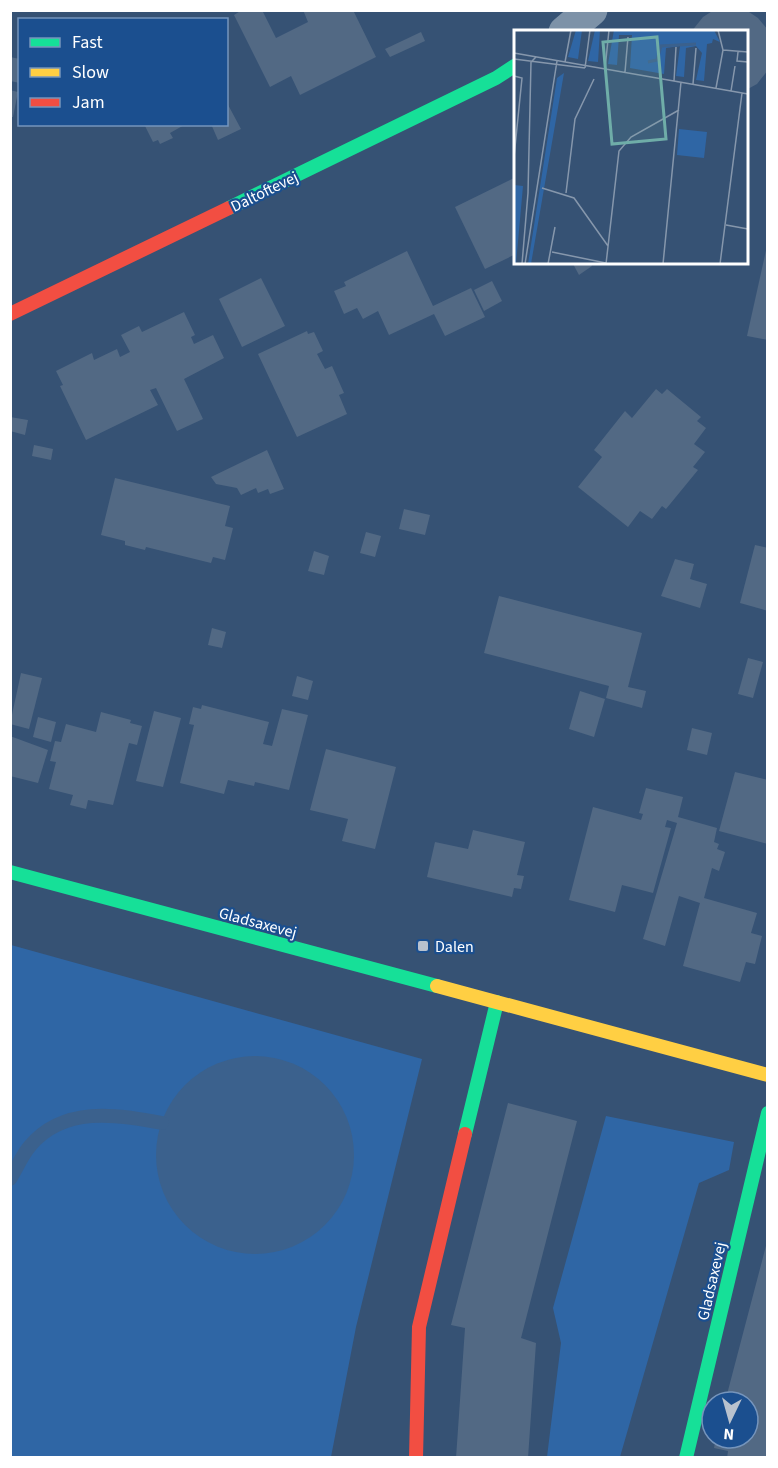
<svg xmlns="http://www.w3.org/2000/svg" width="778" height="1468" font-family="'Source Sans 3',sans-serif">
<style>
.green{fill:#2f66a5}
.water{fill:#3b618d}
.lines{fill:none;stroke-linecap:round;stroke-linejoin:round}
.stream{stroke:#3b618d;stroke-width:14}
.building{fill:#526984}
.street{stroke:#7d92a8;stroke-width:33}
.fast{stroke:#16e098;stroke-width:14}
.slow{stroke:#ffcf43;stroke-width:14}
.jam{stroke:#f24e42;stroke-width:14}
.poi-dot{fill:#b9c2ce;stroke:#1b4f8f;stroke-width:2}
.labels{text-anchor:middle;stroke-width:4.5;stroke-linejoin:round;paint-order:stroke}
.street-label{font-size:16px;fill:#fff;stroke:#1b4f8f}
.poi-label{font-size:16px;fill:#fff;stroke:#1b4f8f;text-anchor:start}
.inset-river{fill:none;stroke:#3b618d;stroke-width:3}
.inset-road{fill:none;stroke:#8697ac;stroke-width:1.5}
.view{fill:#6fada8;fill-opacity:0.15;stroke:#6fada8;stroke-width:3}
.inset-edge{fill:none;stroke:#fff;stroke-width:3}
</style>
<rect width="100%" height="100%" fill="#365274"/>
<!-- green -->
<g class="green">
<path d="M 11,945 L 422,1059 L 356,1327 L 331,1457 L 11,1457 Z"/>
<path d="M 606,1116 L 734,1142 L 729,1170 L 699,1183 L 620,1457 L 547,1457 L 561,1343 L 553,1308 Z"/>
</g>
<!-- water -->
<circle class="water" cx="255" cy="1155" r="99"/>
<g class="lines">
<!-- stream -->
<path class="stream" d="M 10,1179 C 17,1168 22,1155 30,1146 C 63,1106 117,1114 162,1123"/>
</g>
<!-- building -->
<g class="building">
<path d="M 242,10 L 262,10 L 276,38 L 308,22 L 303,10 L 353,10 L 376,57 L 300,95 L 291,76 L 270,87 L 234,15 Z"/>
<path d="M 714,10 L 746,10 L 758,18 L 768,30 L 768,70 L 757,84 L 746,90 L 746,32 L 691,32 L 703,17 Z"/>
<path d="M 421,32 L 425,41 L 390,57 L 385,49 Z"/>
<path d="M 10,57 L 20,59 L 20,83 L 10,81 Z"/>
<path d="M 10,90 L 18,92 L 13,117 L 10,117 Z"/>
<path d="M 226,101 L 241,129 L 218,140 L 211,124 L 226,124 Z"/>
<path d="M 144,124 L 186,124 L 170,133 L 173,138 L 160,144 L 158,140 L 153,142 Z"/>
<path d="M 516,177 L 516,254 L 485,269 L 455,207 Z"/>
<path d="M 767,246 L 768,247 L 768,340 L 747,336 Z"/>
<path d="M 407,251 L 433,306 L 471,288 L 485,317 L 445,336 L 434,314 L 389,335 L 378,311 L 363,319 L 357,308 L 344,314 L 334,291 L 346,286 L 344,282 Z"/>
<path d="M 572,262 L 590,262 L 592,266 L 579,275 Z"/>
<path d="M 261,278 L 285,326 L 242,347 L 219,299 Z"/>
<path d="M 492,281 L 502,301 L 484,311 L 474,290 Z"/>
<path d="M 184,312 L 195,335 L 191,337 L 194,344 L 213,335 L 224,358 L 184,379 L 203,419 L 177,431 L 156,388 L 150,390 L 158,405 L 86,440 L 60,386 L 63,385 L 56,371 L 92,353 L 94,360 L 117,349 L 120,357 L 130,352 L 121,335 L 139,326 L 142,332 Z"/>
<path d="M 307,331 L 308,334 L 314,332 L 323,351 L 317,354 L 325,369 L 332,366 L 344,393 L 339,395 L 347,414 L 297,437 L 258,354 Z"/>
<path d="M 656,389 L 662,394 L 667,389 L 701,417 L 697,421 L 706,428 L 694,444 L 705,452 L 693,467 L 698,470 L 666,509 L 662,506 L 652,519 L 640,511 L 628,527 L 578,487 L 602,457 L 594,450 L 625,411 L 632,418 Z"/>
<path d="M 10,417 L 28,420 L 25,435 L 10,431 Z"/>
<path d="M 34,445 L 53,449 L 51,460 L 32,456 Z"/>
<path d="M 267,450 L 284,489 L 270,494 L 268,489 L 258,493 L 256,488 L 241,495 L 237,488 L 216,484 L 211,477 Z"/>
<path d="M 115,478 L 230,506 L 225,526 L 233,528 L 225,560 L 213,557 L 211,563 L 146,547 L 145,550 L 125,545 L 125,541 L 101,535 Z"/>
<path d="M 404,509 L 430,515 L 425,535 L 399,529 Z"/>
<path d="M 366,532 L 381,536 L 375,557 L 360,553 Z"/>
<path d="M 755,545 L 768,548 L 768,611 L 740,603 Z"/>
<path d="M 314,551 L 329,556 L 324,575 L 308,571 Z"/>
<path d="M 675,559 L 694,564 L 690,579 L 707,584 L 700,608 L 661,596 Z"/>
<path d="M 499,596 L 642,633 L 628,687 L 646,691 L 642,708 L 606,698 L 609,686 L 484,653 Z"/>
<path d="M 212,628 L 226,632 L 222,648 L 208,645 Z"/>
<path d="M 748,658 L 763,662 L 753,698 L 738,694 Z"/>
<path d="M 21,673 L 42,678 L 29,729 L 10,724 Z"/>
<path d="M 297,676 L 313,681 L 308,700 L 292,696 Z"/>
<path d="M 580,691 L 605,699 L 594,737 L 569,729 Z"/>
<path d="M 202,705 L 269,722 L 263,744 L 272,746 L 282,709 L 308,715 L 289,790 L 255,782 L 254,786 L 228,780 L 224,794 L 180,783 L 194,725 L 189,724 L 193,707 L 201,709 Z"/>
<path d="M 154,711 L 181,718 L 163,787 L 136,781 Z"/>
<path d="M 101,712 L 131,720 L 130,723 L 142,726 L 137,745 L 129,743 L 113,805 L 88,800 L 86,809 L 70,805 L 73,795 L 49,789 L 56,762 L 50,761 L 55,741 L 61,742 L 66,724 L 96,732 Z"/>
<path d="M 38,717 L 56,722 L 51,742 L 33,737 Z"/>
<path d="M 692,728 L 712,733 L 707,755 L 687,750 Z"/>
<path d="M 10,736 L 48,750 L 38,783 L 10,776 Z"/>
<path d="M 326,749 L 396,767 L 375,849 L 342,841 L 348,819 L 310,810 Z"/>
<path d="M 735,772 L 768,780 L 768,844 L 719,831 Z"/>
<path d="M 646,788 L 683,797 L 678,817 L 717,828 L 714,842 L 719,844 L 717,849 L 725,852 L 719,871 L 712,868 L 704,898 L 757,913 L 751,933 L 762,936 L 755,964 L 746,962 L 740,982 L 683,966 L 700,903 L 679,896 L 665,946 L 643,939 L 677,823 L 667,820 L 665,827 L 671,828 L 653,893 L 622,885 L 615,912 L 569,900 L 593,807 L 641,820 L 643,814 L 639,813 Z"/>
<path d="M 473,830 L 525,842 L 517,875 L 524,876 L 521,889 L 514,888 L 512,897 L 427,877 L 435,842 L 468,849 Z"/>
<path d="M 508,1103 L 577,1121 L 521,1338 L 536,1343 L 528,1458 L 456,1458 L 465,1328 L 451,1325 Z"/>
<path d="M 767,1242 L 768,1458 L 727,1458 L 728,1451 L 714,1448 L 716,1438 L 748,1438 L 748,1402 L 725,1402 Z"/>
</g>
<g class="lines">
<!-- street -->
<path class="street" d="M 565,32 L 591,10"/>
<!-- fast -->
<g class="fast">
<path d="M 229,208 L 496,78 L 516,65"/>
<path d="M 10,872 L 437,986"/>
<path d="M 465,1134 L 497,1002"/>
<path d="M 686,1458 L 768,1113"/>
</g>
<!-- slow -->
<path class="slow" d="M 437,986 L 768,1075"/>
<!-- jam -->
<g class="jam">
<path d="M 10,314 L 229,208"/>
<path d="M 416,1458 L 419,1327 L 465,1134"/>
</g>
</g>
<!-- markers -->
<rect class="poi-dot" x="417" y="940" width="12" height="12" rx="3"/>
<g class="labels">
<!-- street labels -->
<g class="street-label">
<text transform="translate(264 191) rotate(-26)" y="6">Daltoftevej</text>
<text transform="translate(258 922) rotate(15)" y="6">Gladsaxevej</text>
<text transform="translate(711 1281) rotate(-77)" y="6">Gladsaxevej</text>
</g>
<!-- poi labels -->
<g class="poi-label">
<text x="435" y="952">Dalen</text>
</g>
</g>
<!-- overview -->
<g transform="translate(514 30)">
<rect width="234" height="234" fill="#365274"/>
<path d="M 62,0 L 68,0 L 64,29 L 54,27 ZM 81,0 L 86,0 L 84,32 L 74,31 ZM 100,0 L 200,0 L 206,12 L 199,9 L 198,13 L 193,14 L 190,51 L 182,50 L 188,23 L 182,16 L 172,18 L 170,47 L 162,46 L 166,16 L 152,18 L 150,44 L 116,38 L 118,5 L 105,5 L 103,35 L 94,34 ZM 50,43 L 17,234 L 14,234 L 43,48 ZM 165,99 L 193,102 L 190,128 L 163,125 ZM 0,155 L 9,156 L 2,234 L 0,234 Z" fill="#2f66a5"/>
<path class="inset-river" d="M 134,32 L 143,30 L 147,16 L 182,14"/>
<path class="inset-road" d="M 209,20 L 234,22M 224,22 L 223,31 L 234,32M 0,23 L 234,64M 0,29 L 71,38M 51,32 L 57,0M 71,38 L 76,0M 91,39 L 95,0M 111,42 L 114,7M 0,46 L 8,48 L 0,127M 160,51 L 162,17M 179,54 L 182,18M 202,58 L 209,20 L 204,0M 217,61 L 221,36M 28,158 L 60,168 L 94,216M 52,163 L 61,89 L 80,49M 212,195 L 234,199M 38,222 L 92,233M 8,234 L 14,163 L 17,32 L 22,27M 11,234 L 43,31M 34,234 L 41,197M 92,234 L 105,121 L 117,107 L 165,80M 149,234 L 167,52M 206,234 L 228,63"/>
<path class="view" d="M 143,7 L 152,109 L 98,114 L 89,12 Z"/>
<rect width="234" height="234" class="inset-edge"/>
</g>
<!-- border -->
<rect width="778" height="1468" fill="none" stroke="#ffffff" stroke-width="24"/>
<!-- legend -->
<rect x="18" y="18" width="210" height="108" fill="#1b4f8f" stroke="#7695bc" stroke-width="1.5"/>
<rect x="30" y="38" width="30" height="9" fill="#16e098" stroke="#7695bc" stroke-width="1.5"/>
<text x="72" y="48" font-size="18" fill="#ffffff">Fast</text>
<rect x="30" y="68" width="30" height="9" fill="#ffcf43" stroke="#7695bc" stroke-width="1.5"/>
<text x="72" y="78" font-size="18" fill="#ffffff">Slow</text>
<rect x="30" y="98" width="30" height="9" fill="#f24e42" stroke="#7695bc" stroke-width="1.5"/>
<text x="72" y="108" font-size="18" fill="#ffffff">Jam</text>
<!-- north arrow -->
<g transform="translate(730 1420) rotate(185)"><circle r="28" fill="#1b4f8f" stroke="#7695bc" stroke-width="1.5"/>
<path d="M0-4.5L10 22L0 15L-10 22Z" fill="#b9c2ce"/>
<text y="-9" font-size="16" font-weight="bold" text-anchor="middle" fill="#ffffff">N</text>
</g>
</svg>
